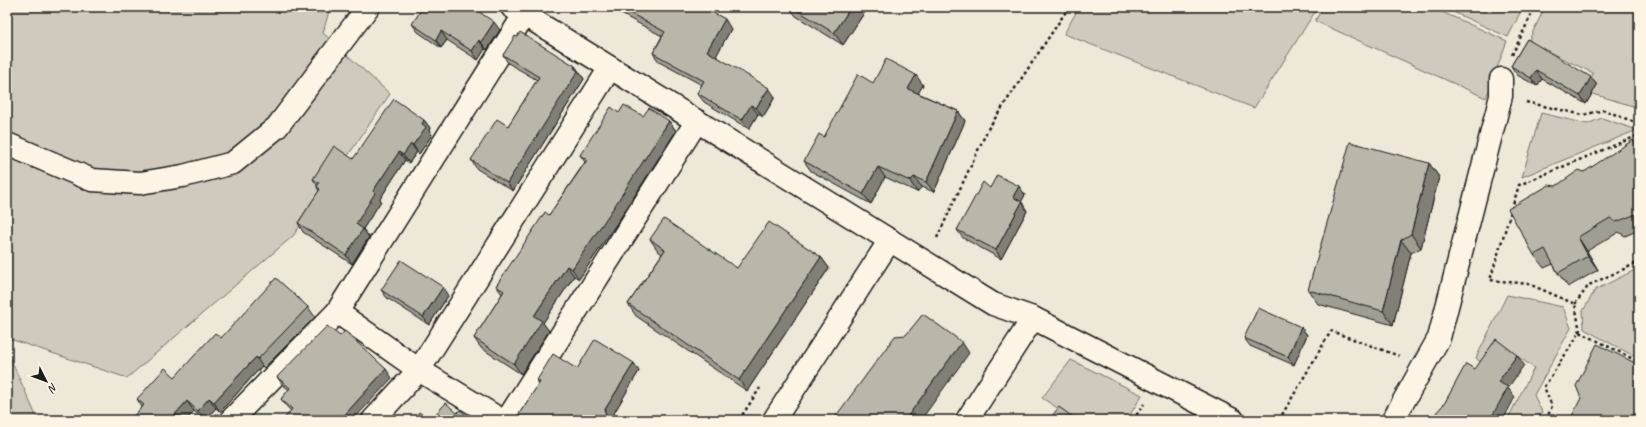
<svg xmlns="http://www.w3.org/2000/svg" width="1646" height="427" font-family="Caveat,sans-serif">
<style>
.green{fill:#cfcabd;stroke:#76736c}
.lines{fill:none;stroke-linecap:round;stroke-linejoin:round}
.minor-casing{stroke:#1c1c1c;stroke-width:25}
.tertiary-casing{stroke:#1c1c1c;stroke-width:25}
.path{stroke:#1c1c1c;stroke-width:2.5;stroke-dasharray:3 3;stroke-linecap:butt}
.minor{stroke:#fcf5e5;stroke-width:22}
.tertiary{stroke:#fcf5e5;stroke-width:22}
.wall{fill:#a09d92;stroke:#1c1c1c}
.shaded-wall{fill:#827f77;stroke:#1c1c1c}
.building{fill:#bab6aa;stroke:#1c1c1c}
</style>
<rect width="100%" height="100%" fill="#eee8d9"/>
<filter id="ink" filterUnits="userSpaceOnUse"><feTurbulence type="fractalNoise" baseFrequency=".025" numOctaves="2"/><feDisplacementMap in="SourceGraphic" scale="8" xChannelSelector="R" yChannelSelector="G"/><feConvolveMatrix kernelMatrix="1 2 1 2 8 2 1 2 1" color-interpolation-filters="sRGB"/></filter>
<g filter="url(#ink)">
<!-- green -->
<g class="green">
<path d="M 7,7 L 330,7 L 323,33 L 390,94 L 293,236 L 127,378 L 7,338 Z"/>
<path d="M 1079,7 L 1318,7 L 1254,108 L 1064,34 Z"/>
<path d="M 1323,7 L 1431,7 L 1507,41 L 1486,98 L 1315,21 Z"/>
<path d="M 1442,7 L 1523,7 L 1508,37 Z"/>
<path d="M 1545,7 L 1639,7 L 1639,108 L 1587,92 L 1593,73 L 1528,42 Z"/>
<path d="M 1541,113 L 1587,124 L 1602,118 L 1637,130 L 1522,177 Z"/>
<path d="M 1639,268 L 1639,354 L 1632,355 L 1584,329 L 1583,311 L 1595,290 Z"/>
<path d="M 1507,295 L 1563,307 L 1571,328 L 1534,395 L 1542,412 L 1538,420 L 1507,420 L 1534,368 L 1503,346 L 1486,367 L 1476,358 Z"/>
<path d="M 7,351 L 38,420 L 7,420 Z"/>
<path d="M 1071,360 L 1142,395 L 1127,420 L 1076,420 L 1042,398 Z"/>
</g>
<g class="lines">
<!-- minor casing -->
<g class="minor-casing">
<g id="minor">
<path d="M 512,7 L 993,304 L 1033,318 L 1233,420"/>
<path d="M 337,312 L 419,370 L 501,420"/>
<path d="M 231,420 L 337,312 L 524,15"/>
<path d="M 373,420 L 419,370 L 610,68"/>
<path d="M 507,420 L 697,121"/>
<path d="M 774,420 L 890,240"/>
<path d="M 967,420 L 1033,318"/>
<path d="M 1393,420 L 1439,338 L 1501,96 L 1501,79"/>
</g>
</g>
<!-- tertiary casing -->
<g class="tertiary-casing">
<path id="tertiary" d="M 7,144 L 92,180 L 140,183 L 183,176 L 233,163 L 277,127 L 368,7"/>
</g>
<!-- path -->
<g class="path">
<path d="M 1512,55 L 1535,7"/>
<path d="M 1526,102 L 1583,115 L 1604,110 L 1639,124"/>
<path d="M 937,238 L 988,129 L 1069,7"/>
<path d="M 1575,304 L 1589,285 L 1639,262"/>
<path d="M 1580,332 L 1575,304 L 1529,284 L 1490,280 L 1519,185 L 1639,135"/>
<path d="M 739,420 L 760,388"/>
<path d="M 1133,420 L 1144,404"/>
<path d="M 1279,420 L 1331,331 L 1399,356"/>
<path d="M 1546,420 L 1552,406 L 1544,387 L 1580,332 L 1639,362"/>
</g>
<!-- minor -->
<use href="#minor" class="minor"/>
<!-- tertiary -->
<use href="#tertiary" class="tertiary"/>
</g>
<!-- wall -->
<g class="wall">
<path d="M 608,7 L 703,7 L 731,29 L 716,56 L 775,97 L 763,117 L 758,114 L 749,129 L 704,102 L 697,93 L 702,85 L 659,62 L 653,53 L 662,36 Z"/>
<path d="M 789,7 L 868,7 L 843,45 L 796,16 Z"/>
<path d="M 412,24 L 500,30 L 487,50 L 485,49 L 478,60 L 447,40 L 441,48 L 418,32 Z"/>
<path d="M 517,37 L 575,66 L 584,79 L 513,191 L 477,169 L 471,160 L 508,126 L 537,80 L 508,63 L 503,55 Z"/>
<path d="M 1527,39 L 1597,85 L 1586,104 L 1542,79 L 1537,86 L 1517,75 L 1511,66 Z"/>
<path d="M 873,83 L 923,85 L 918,93 L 958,111 L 965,121 L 934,192 L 922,187 L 917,192 L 885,177 L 871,204 L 811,171 L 804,161 L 824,137 Z"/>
<path d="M 643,116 L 669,121 L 676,131 L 621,217 L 579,279 L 574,276 L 543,323 L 549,331 L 521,374 L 481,348 L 474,338 L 502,294 L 496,286 L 549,215 L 585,162 L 580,155 Z"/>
<path d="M 424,120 L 430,128 L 429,130 L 432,135 L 419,154 L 417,152 L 409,163 L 405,160 L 380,199 L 381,201 L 363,229 L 369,237 L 352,264 L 303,232 L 298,223 L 319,191 L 317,187 L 317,185 L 313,179 L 353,159 Z"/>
<path d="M 1639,149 L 1639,230 L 1625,236 L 1619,232 L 1587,251 L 1598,270 L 1568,287 L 1558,273 L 1553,264 L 1544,268 L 1534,255 L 1556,186 L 1584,172 Z"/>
<path d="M 1429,163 L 1439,177 L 1421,248 L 1411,253 L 1393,325 L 1318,304 L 1308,290 Z"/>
<path d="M 990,188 L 1025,195 L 1021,202 L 1027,211 L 1001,259 L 963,238 L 957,230 Z"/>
<path d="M 650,239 L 737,268 L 821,257 L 829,268 L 747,391 L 636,316 L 628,304 L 662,254 L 658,251 Z"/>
<path d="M 381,290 L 448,296 L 429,325 L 387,298 Z"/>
<path d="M 308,307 L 315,317 L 264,368 L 262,366 L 220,412 L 216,408 L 205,420 L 204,420 L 194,411 L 186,420 L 130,420 L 142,407 L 137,399 L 175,377 L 221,338 Z"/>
<path d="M 1301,327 L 1307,335 L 1294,365 L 1250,346 L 1244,338 Z"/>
<path d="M 639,371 L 611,418 L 612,420 L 520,420 L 517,417 L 539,384 L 537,380 Z"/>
<path d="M 277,377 L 392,378 L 291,411 L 287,407 L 281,399 L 289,390 L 283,385 Z"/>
</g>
<!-- shaded-wall -->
<g class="shaded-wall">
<path d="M 851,7 L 868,7 L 843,45 L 834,33 Z"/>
<path d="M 725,19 L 731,29 L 714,60 L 707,51 Z"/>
<path d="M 494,22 L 500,30 L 487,50 L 481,42 Z"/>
<path d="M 441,31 L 447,40 L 441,48 L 436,40 Z"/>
<path d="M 479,40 L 485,49 L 478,60 L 472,51 Z"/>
<path d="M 575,66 L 584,79 L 513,191 L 507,183 Z"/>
<path d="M 1536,70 L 1542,79 L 1537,86 L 1531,78 Z"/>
<path d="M 916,75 L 923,85 L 915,99 L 908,89 Z"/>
<path d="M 1591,77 L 1597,85 L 1586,104 L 1580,96 Z"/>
<path d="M 769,88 L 775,97 L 763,117 L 756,108 Z"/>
<path d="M 751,105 L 758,114 L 749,129 L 742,120 Z"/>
<path d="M 958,111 L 965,121 L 934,192 L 926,182 Z"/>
<path d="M 424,120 L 430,128 L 429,130 L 432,135 L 419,154 L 413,145 L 422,124 Z"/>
<path d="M 669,121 L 676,131 L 621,217 L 579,279 L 572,269 Z"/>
<path d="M 411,144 L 417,152 L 409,163 L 403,155 Z"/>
<path d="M 399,152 L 405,160 L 380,199 L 381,201 L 363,229 L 369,237 L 352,264 L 346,255 L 356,224 L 373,191 Z"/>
<path d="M 1429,163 L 1439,177 L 1421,248 L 1411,234 Z"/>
<path d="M 878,167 L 885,177 L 871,204 L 863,194 Z"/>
<path d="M 914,177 L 922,187 L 917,192 L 910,181 Z"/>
<path d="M 1019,186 L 1025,195 L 1019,206 L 1013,197 Z"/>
<path d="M 1022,202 L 1027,211 L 1001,259 L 996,250 Z"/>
<path d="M 1578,237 L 1587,251 L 1598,270 L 1588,256 Z"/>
<path d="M 1401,240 L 1411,253 L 1393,325 L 1383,311 Z"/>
<path d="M 821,257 L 829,268 L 747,391 L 739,380 Z"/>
<path d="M 567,266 L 574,276 L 543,323 L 549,331 L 521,374 L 514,364 L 534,316 Z"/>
<path d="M 443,287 L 448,296 L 429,325 L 423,317 Z"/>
<path d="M 1301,327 L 1307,335 L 1294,365 L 1288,357 Z"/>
<path d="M 962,342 L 969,353 L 921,420 L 905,420 Z"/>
<path d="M 1517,355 L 1524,365 L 1508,388 L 1515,397 L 1503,420 L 1490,420 L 1498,382 Z"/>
<path d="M 256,357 L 262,366 L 220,412 L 214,402 Z"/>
<path d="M 634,363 L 639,371 L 611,418 L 612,420 L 601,420 L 604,411 Z"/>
<path d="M 386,369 L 392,378 L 353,420 L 340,420 Z"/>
<path d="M 209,398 L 216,408 L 205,420 L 198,411 Z"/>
<path d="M 187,401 L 194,411 L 186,420 L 170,420 Z"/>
<path d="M 1639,410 L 1639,420 L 1634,420 Z"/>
</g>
<!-- building -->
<g class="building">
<path d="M 423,7 L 472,7 L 494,22 L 481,42 L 479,40 L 472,51 L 441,31 L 436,40 L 412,24 Z"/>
<path d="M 619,7 L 703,7 L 725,19 L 707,51 L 769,88 L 756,108 L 751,105 L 742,120 L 697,93 L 704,81 L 653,53 L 665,32 Z"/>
<path d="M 792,7 L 851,7 L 834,33 Z"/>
<path d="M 520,32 L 575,66 L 574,68 L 578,71 L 507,183 L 471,160 L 497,119 L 508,126 L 539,77 L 503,55 L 515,36 L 517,37 Z"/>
<path d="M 1527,39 L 1591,77 L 1580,96 L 1536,70 L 1531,78 L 1511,66 Z"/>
<path d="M 886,59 L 916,75 L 908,89 L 958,111 L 926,182 L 914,177 L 910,181 L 878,167 L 863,194 L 804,161 L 819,134 L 824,137 L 858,74 L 873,83 Z"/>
<path d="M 394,99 L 424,120 L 422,124 L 426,127 L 413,145 L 411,144 L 403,155 L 399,152 L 373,191 L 375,193 L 356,224 L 363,229 L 346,255 L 298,223 L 320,189 L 317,187 L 319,183 L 313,179 L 334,146 L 353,159 Z"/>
<path d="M 624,105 L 643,116 L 649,108 L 669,121 L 614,207 L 572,269 L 567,266 L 534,316 L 542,321 L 514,364 L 474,338 L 504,291 L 496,286 L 545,212 L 549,215 L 587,160 L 580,155 L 611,107 L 619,113 Z"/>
<path d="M 1633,140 L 1639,149 L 1639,213 L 1616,222 L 1610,218 L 1578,237 L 1588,256 L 1558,273 L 1545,249 L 1534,255 L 1508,209 L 1549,185 L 1556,186 L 1579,170 L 1584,172 Z"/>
<path d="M 1350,142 L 1429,163 L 1411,234 L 1401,240 L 1383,311 L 1308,290 Z"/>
<path d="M 997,175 L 1019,186 L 1013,197 L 1022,202 L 996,250 L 957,230 L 983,182 L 990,188 Z"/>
<path d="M 664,219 L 737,268 L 769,222 L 821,257 L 739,380 L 628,304 L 665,250 L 650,239 Z"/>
<path d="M 401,260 L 443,287 L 423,317 L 381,290 Z"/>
<path d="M 276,278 L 308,307 L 258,359 L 256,357 L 214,402 L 209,398 L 198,411 L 187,401 L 170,420 L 130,420 L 144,405 L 137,399 L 165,368 L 175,377 L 215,333 L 221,338 Z"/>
<path d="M 1258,308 L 1301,327 L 1288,357 L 1244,338 Z"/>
<path d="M 923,314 L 962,342 L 905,420 L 833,420 L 895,336 L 906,335 Z"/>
<path d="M 327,326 L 340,336 L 345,331 L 386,369 L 340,420 L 283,420 L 292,409 L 281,399 L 290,388 L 277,377 Z"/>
<path d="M 595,339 L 634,363 L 604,411 L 606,412 L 601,420 L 522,420 L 517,417 L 540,382 L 537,380 L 553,354 L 577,369 Z"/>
<path d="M 1496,339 L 1517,355 L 1498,382 L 1508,387 L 1490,420 L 1425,420 L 1426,418 L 1432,417 L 1444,404 L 1466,364 L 1475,369 Z"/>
<path d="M 1597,344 L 1639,365 L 1639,410 L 1634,420 L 1570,420 L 1581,398 L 1576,386 Z"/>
<path d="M 446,403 L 457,413 L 460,410 L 472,420 L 430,420 Z"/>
<path d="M 1059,407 L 1077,420 L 1049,420 Z"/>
<path d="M 419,412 L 429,420 L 412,420 Z"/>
</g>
</g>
<!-- margin -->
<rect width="1646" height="427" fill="none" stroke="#fcf5e5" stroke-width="24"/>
<rect x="12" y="12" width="1622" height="403" fill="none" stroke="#1c1c1c" stroke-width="1.5" filter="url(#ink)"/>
<!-- north arrow -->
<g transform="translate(46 381) rotate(132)" stroke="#fcf5e5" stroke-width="3" paint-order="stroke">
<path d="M0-3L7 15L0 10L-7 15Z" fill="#1c1c1c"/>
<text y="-6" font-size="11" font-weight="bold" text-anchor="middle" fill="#1c1c1c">N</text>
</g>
</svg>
